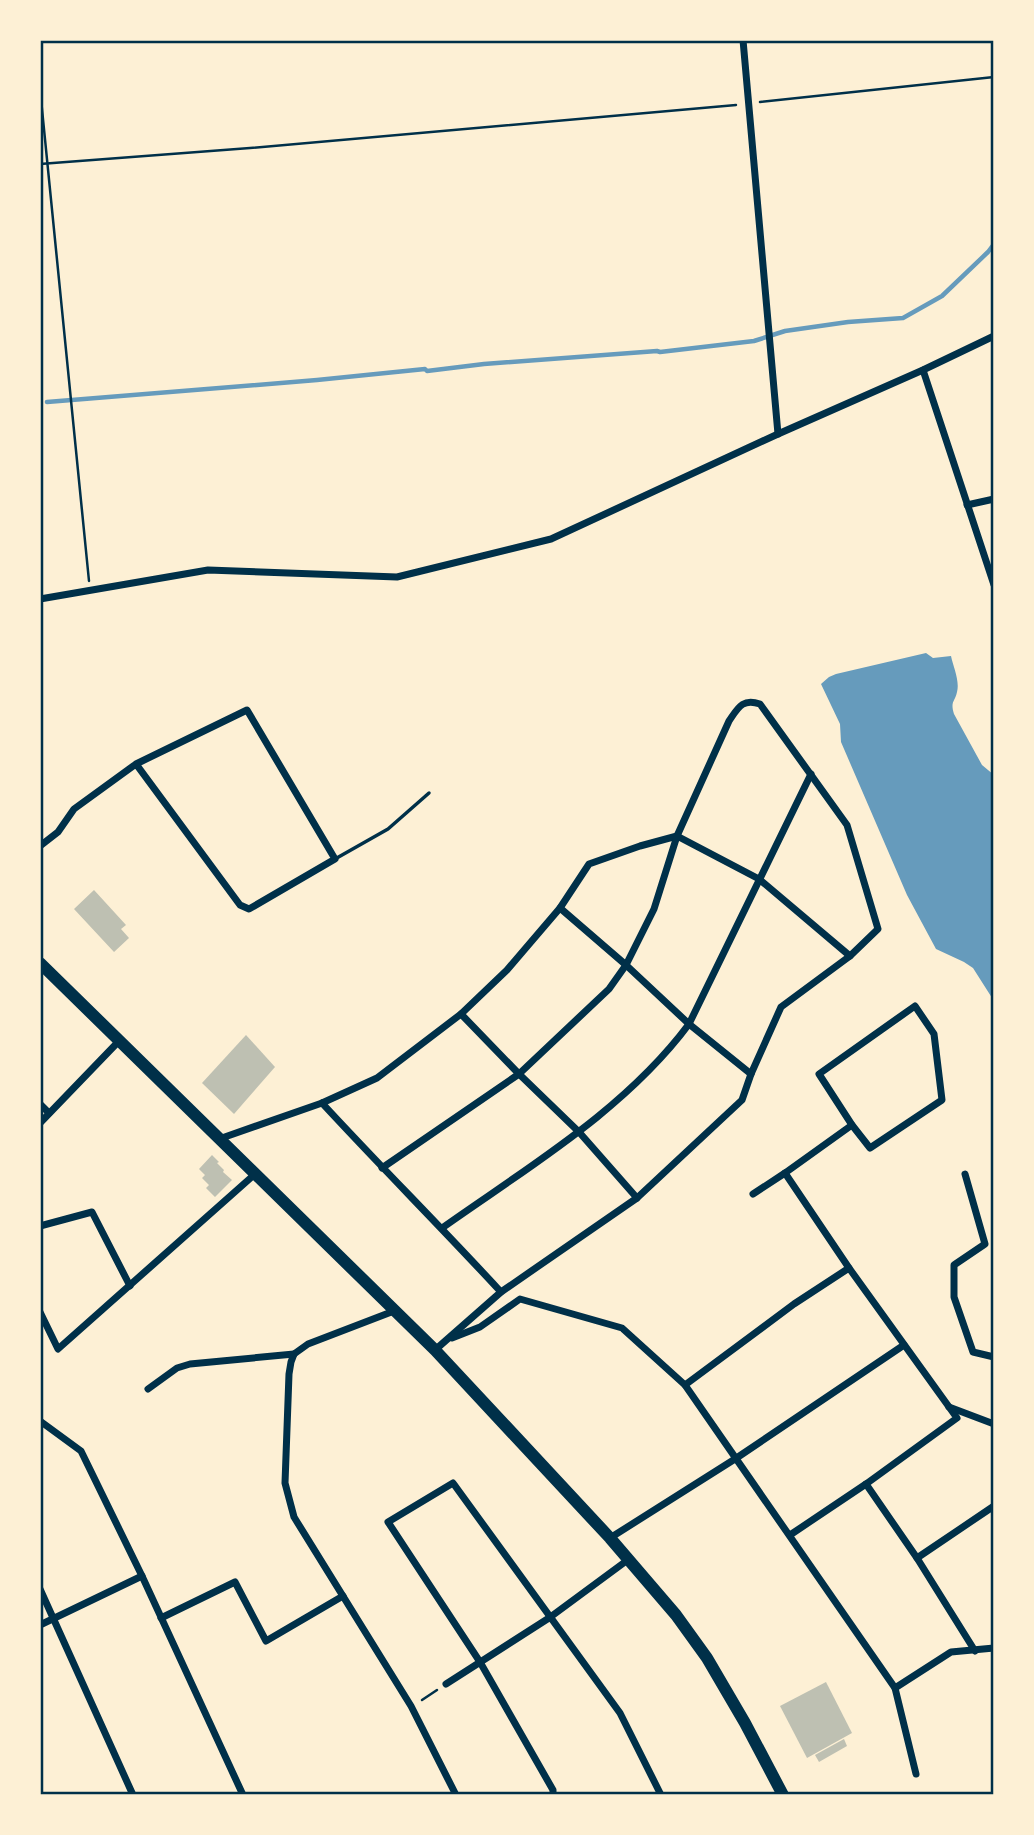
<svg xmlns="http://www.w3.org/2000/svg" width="1034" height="1835" font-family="Montserrat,sans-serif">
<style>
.water{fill:#669bbc}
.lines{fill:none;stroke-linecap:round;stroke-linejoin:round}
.stream{stroke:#669bbc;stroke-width:4.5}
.building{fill:#bec0b2}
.path{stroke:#003049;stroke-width:2.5}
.service{stroke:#003049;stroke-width:3.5}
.minor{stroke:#003049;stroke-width:7}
.primary{stroke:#003049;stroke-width:12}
.neatline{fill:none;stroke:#003049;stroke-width:2.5}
</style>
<rect width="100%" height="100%" fill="#fdf0d5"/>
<!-- water -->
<path class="water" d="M 926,653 L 933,658 L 951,656 C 953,666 960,681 957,692 C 955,702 950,701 954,714 L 982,765 L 994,775 L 994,1001 L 973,968 L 964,962 L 936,949 L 907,895 L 841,742 L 840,724 L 821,684 L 829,677 L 836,674 Z"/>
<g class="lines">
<!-- stream -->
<path class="stream" d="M 47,402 L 317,380 L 425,369 L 427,371 L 484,364 L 657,351 L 660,352 L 754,341 L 785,331 L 848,322 L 903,318 L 942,296 L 988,252 L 994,244"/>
</g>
<!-- building -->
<g class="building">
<path d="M 94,890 L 126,925 L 121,929 L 129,938 L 114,952 L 74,909 Z"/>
<path d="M 246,1035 L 275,1067 L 234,1114 L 202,1083 Z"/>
<path d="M 212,1155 L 219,1162 L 217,1163 L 224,1170 L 223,1172 L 232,1180 L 215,1197 L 206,1188 L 209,1185 L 202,1178 L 205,1175 L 199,1169 Z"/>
<path d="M 826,1682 L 852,1733 L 807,1758 L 780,1706 Z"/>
<path d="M 844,1739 L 847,1746 L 819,1762 L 815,1755 Z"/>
</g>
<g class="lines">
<!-- path -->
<g class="path">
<path d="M 40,89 L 89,581"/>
<path d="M 760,102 L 994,77"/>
<path d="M 40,164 L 250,148 L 736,105"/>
<path d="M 422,1700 L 437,1690"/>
</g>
<!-- service -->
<path class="service" d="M 335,859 L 388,829 L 429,793"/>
<!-- minor -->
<g class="minor">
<path d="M 743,40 L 778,434"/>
<path d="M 923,370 L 994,585"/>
<path d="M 967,505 L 994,499"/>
<path d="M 40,599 L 208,570 L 397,577 L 551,539 L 778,434 L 923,370 L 994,336"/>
<path d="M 40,846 L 58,832 L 74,809 L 136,764 L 240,905 L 249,909 L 335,859 L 247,710 L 136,764"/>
<path d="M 560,908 L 626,965 L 689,1024 L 751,1074"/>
<path d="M 915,1006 L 934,1034 L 942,1100 L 870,1148 L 852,1125 L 819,1074 Z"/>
<path d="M 461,1014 L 519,1074 L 579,1132 L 637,1198"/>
<path d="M 322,1103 C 381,1167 442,1228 501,1292"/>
<path d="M 40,1104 L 49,1113"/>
<path d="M 40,1123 L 119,1041"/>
<path d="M 219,1139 L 322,1103 L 377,1078 L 461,1014 L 507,970 L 560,908 L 589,864 L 640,846 L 677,836 L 759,879 L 850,956"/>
<path d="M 382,1168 L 519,1074 L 609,989 L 626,965 L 654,909 L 677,836 L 729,721 C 738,708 742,698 760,704 L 847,825 L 878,929 L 850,956 L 781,1007 L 751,1074 L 742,1100 L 637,1198 L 501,1292 L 435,1350"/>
<path d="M 785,1173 L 849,1268"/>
<path d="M 965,1174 L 985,1244 L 954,1265 L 954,1297 L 973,1352 L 994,1357"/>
<path d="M 753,1194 L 785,1173 L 852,1125"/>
<path d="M 40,1226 L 92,1212 L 130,1286"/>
<path d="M 442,1228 C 528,1167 625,1110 689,1024 L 811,774"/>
<path d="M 394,1311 L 308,1344 L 294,1354 L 291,1362 L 289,1374 L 285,1483 L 294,1517 L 411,1706 L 456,1795"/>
<path d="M 40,1312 L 58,1349 L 255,1174"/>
<path d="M 452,1338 L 480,1327 L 520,1299 L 622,1328 L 685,1385 L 895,1688 L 951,1652 L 994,1648"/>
<path d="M 685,1385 L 794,1304 L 849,1268 L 957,1418 L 866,1484 L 790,1535"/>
<path d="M 148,1389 L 177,1368 L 190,1364 L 294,1354"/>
<path d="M 949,1407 L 994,1424"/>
<path d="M 40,1421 L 81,1451 L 142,1576 L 243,1795"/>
<path d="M 866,1484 L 917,1558 L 975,1651"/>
<path d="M 610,1538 L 735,1459 L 904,1345"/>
<path d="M 917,1558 L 994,1506"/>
<path d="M 40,1589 L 133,1795"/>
<path d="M 161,1618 L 235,1582 L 266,1641 L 343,1596"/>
<path d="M 40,1625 L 142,1576"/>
<path d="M 446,1684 L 549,1618 L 629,1559"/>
<path d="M 895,1688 L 916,1774"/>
<path d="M 553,1795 L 553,1790 L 480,1662 L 388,1522 L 453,1483 L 620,1713 L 661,1795"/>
</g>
<!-- primary -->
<path class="primary" d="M 40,963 L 435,1350 L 610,1538 L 676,1615 L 707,1658 L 745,1723 L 783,1795"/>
</g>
<!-- border -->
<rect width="1034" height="1835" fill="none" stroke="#fdf0d5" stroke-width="84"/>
<rect x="42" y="42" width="950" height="1751" class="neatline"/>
</svg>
